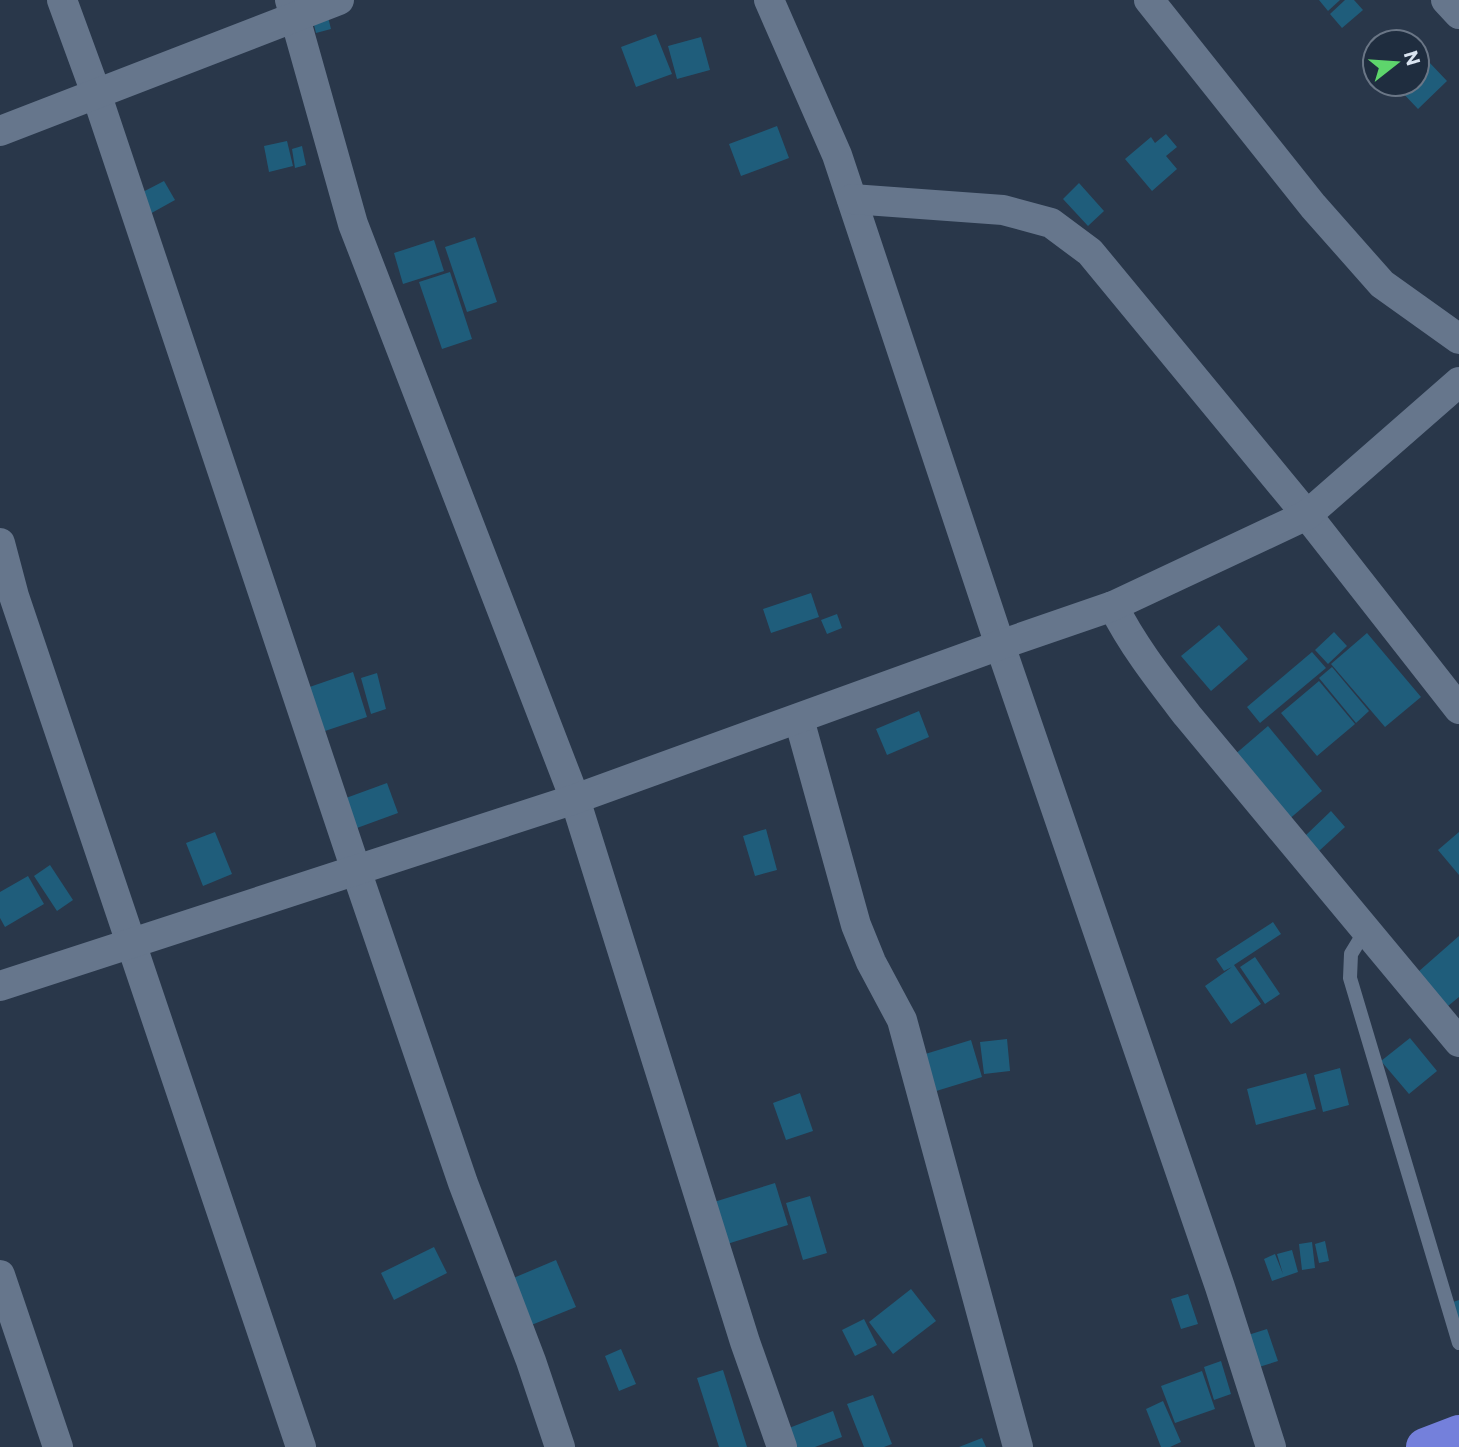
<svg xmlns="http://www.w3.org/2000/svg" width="1459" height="1447" font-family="Commissioner,sans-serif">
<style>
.building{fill:#1f5d7b}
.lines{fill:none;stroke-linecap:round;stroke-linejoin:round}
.service{stroke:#66768c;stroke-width:14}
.minor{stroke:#66768c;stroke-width:30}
.trunk{stroke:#7480db;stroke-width:38}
</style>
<rect width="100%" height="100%" fill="#29374a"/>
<!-- building -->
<g class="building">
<path d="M 1319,0 L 1340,0 L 1328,11 Z"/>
<path d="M 1345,0 L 1354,0 L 1363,10 L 1342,28 L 1330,14 Z"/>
<path d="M 328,17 L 331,29 L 316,33 L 313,21 Z"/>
<path d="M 656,34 L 672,74 L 636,87 L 621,47 Z"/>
<path d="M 701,37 L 710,70 L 677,79 L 668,46 Z"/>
<path d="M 1428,61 L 1447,81 L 1418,109 L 1399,89 L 1404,84 L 1417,84 L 1417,72 Z"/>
<path d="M 777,126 L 789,158 L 741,176 L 729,144 Z"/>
<path d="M 1166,134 L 1177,147 L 1166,156 L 1177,169 L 1152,191 L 1125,159 L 1151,137 L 1155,143 Z"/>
<path d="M 287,141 L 293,166 L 269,172 L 264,146 Z"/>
<path d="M 302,146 L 306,165 L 295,168 L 292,149 Z"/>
<path d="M 164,181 L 175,200 L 148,215 L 137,195 Z"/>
<path d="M 1079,183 L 1104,211 L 1088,226 L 1063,199 Z"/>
<path d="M 475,237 L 497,302 L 467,312 L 445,247 Z"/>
<path d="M 434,240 L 444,271 L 403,284 L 394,253 Z"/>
<path d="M 450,272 L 472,339 L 442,349 L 419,282 Z"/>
<path d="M 811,593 L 819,617 L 771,633 L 763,609 Z"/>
<path d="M 837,614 L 842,628 L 827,634 L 821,620 Z"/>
<path d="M 1219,625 L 1248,659 L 1211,691 L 1181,656 Z"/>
<path d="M 1334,632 L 1347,646 L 1328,664 L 1315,650 Z"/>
<path d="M 1367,633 L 1421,697 L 1385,727 L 1331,664 Z"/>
<path d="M 1312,652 L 1326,668 L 1260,723 L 1247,707 Z"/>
<path d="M 1332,667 L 1369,711 L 1356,723 L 1319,678 Z"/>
<path d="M 353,672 L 367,717 L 313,735 L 298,691 Z"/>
<path d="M 377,673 L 386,709 L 371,714 L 361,678 Z"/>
<path d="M 1319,681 L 1355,724 L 1317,756 L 1281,713 Z"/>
<path d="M 919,711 L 929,737 L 887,755 L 876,729 Z"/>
<path d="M 1268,726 L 1322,791 L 1287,821 L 1233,756 Z"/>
<path d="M 387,783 L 398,813 L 346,832 L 335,802 Z"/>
<path d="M 1331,811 L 1345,827 L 1319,851 L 1305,836 Z"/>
<path d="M 766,829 L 777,870 L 755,876 L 743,836 Z"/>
<path d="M 215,832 L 232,874 L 203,886 L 186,843 Z"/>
<path d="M 1459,832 L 1459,875 L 1438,850 Z"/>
<path d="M 50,865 L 73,900 L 57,911 L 34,876 Z"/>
<path d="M 28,876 L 44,904 L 5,927 L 0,918 L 0,892 Z"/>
<path d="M 1273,922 L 1281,934 L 1234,965 L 1261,1004 L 1231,1024 L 1205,986 L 1232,967 L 1224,971 L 1216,959 Z"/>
<path d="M 1459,936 L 1459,997 L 1448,1006 L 1418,972 Z"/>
<path d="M 1255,957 L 1280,994 L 1265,1004 L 1240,967 Z"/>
<path d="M 1410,1038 L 1437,1071 L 1409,1094 L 1381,1061 Z"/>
<path d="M 1007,1039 L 1010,1071 L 984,1074 L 980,1042 Z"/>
<path d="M 971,1040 L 982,1077 L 933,1092 L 922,1055 Z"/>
<path d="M 1340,1068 L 1349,1105 L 1323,1112 L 1314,1075 Z"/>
<path d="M 1306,1073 L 1316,1109 L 1256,1125 L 1247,1089 Z"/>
<path d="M 800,1093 L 813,1131 L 786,1140 L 773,1103 Z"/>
<path d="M 775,1183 L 788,1225 L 727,1244 L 714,1202 Z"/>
<path d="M 810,1196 L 827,1253 L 803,1260 L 786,1203 Z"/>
<path d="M 1325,1241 L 1329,1261 L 1319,1263 L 1315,1244 Z"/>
<path d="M 1312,1242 L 1315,1268 L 1302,1270 L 1299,1244 Z"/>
<path d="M 434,1247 L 447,1273 L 394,1300 L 381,1273 Z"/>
<path d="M 1292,1250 L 1298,1272 L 1272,1281 L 1264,1259 L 1275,1254 L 1283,1274 L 1277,1254 Z"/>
<path d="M 556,1260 L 576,1307 L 524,1328 L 504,1282 Z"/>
<path d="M 911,1289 L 936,1321 L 893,1354 L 869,1322 Z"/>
<path d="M 1188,1294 L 1198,1324 L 1181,1329 L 1171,1299 Z"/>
<path d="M 1459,1300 L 1459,1325 L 1450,1303 Z"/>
<path d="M 864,1319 L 877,1345 L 855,1356 L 842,1330 Z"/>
<path d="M 1267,1329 L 1278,1361 L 1259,1367 L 1248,1335 Z"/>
<path d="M 621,1349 L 636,1384 L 619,1391 L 605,1356 Z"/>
<path d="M 1221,1361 L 1231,1394 L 1214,1400 L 1204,1367 Z"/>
<path d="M 723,1370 L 747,1447 L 719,1447 L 697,1378 Z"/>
<path d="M 1202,1371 L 1215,1409 L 1175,1423 L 1161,1386 Z"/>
<path d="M 873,1395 L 892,1444 L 884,1447 L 864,1447 L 847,1404 Z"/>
<path d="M 1163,1401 L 1181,1442 L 1170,1447 L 1161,1447 L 1146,1409 Z"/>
<path d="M 833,1411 L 842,1437 L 815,1447 L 797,1447 L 789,1428 Z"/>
<path d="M 982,1438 L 986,1447 L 959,1447 Z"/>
</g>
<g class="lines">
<!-- service -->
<path class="service" d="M 1365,931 L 1351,954 L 1350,978 L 1459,1343"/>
<!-- minor -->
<g class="minor">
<path d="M 62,0 L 96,93 L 356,870 L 463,1183 L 531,1361 L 560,1447"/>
<path d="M 290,0 L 353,224 L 575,799 L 745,1342 L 782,1447"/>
<path d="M 769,0 L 837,155 L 1000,645 L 1220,1287 L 1271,1447"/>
<path d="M 1149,0 L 1313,206 L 1382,284 L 1459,339"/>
<path d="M 1446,0 L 1459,14"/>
<path d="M 0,131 L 339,0"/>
<path d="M 852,199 L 1003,210 L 1051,223 L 1090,252 L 1307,515 L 1459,709"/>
<path d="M 0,543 L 14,596 L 301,1447"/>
<path d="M 1113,606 C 1133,646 1160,680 1187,715 L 1459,1042"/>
<path d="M 799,719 L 856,925 L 871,962 L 902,1020 L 1018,1447"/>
<path d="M 0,986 L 575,799 L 1000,645 L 1113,606 L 1307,515 L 1459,382"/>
<path d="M 0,1275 L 58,1447"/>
</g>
<!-- trunk -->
<path class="trunk" d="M 1425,1447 L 1459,1434"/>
</g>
<!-- north arrow -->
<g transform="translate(1396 63) rotate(73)"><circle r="33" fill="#1f2d3f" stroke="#6a7686" stroke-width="2"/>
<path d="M0-5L12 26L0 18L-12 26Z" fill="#5ed56c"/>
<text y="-10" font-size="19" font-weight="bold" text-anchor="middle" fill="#dae4f0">N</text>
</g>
</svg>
